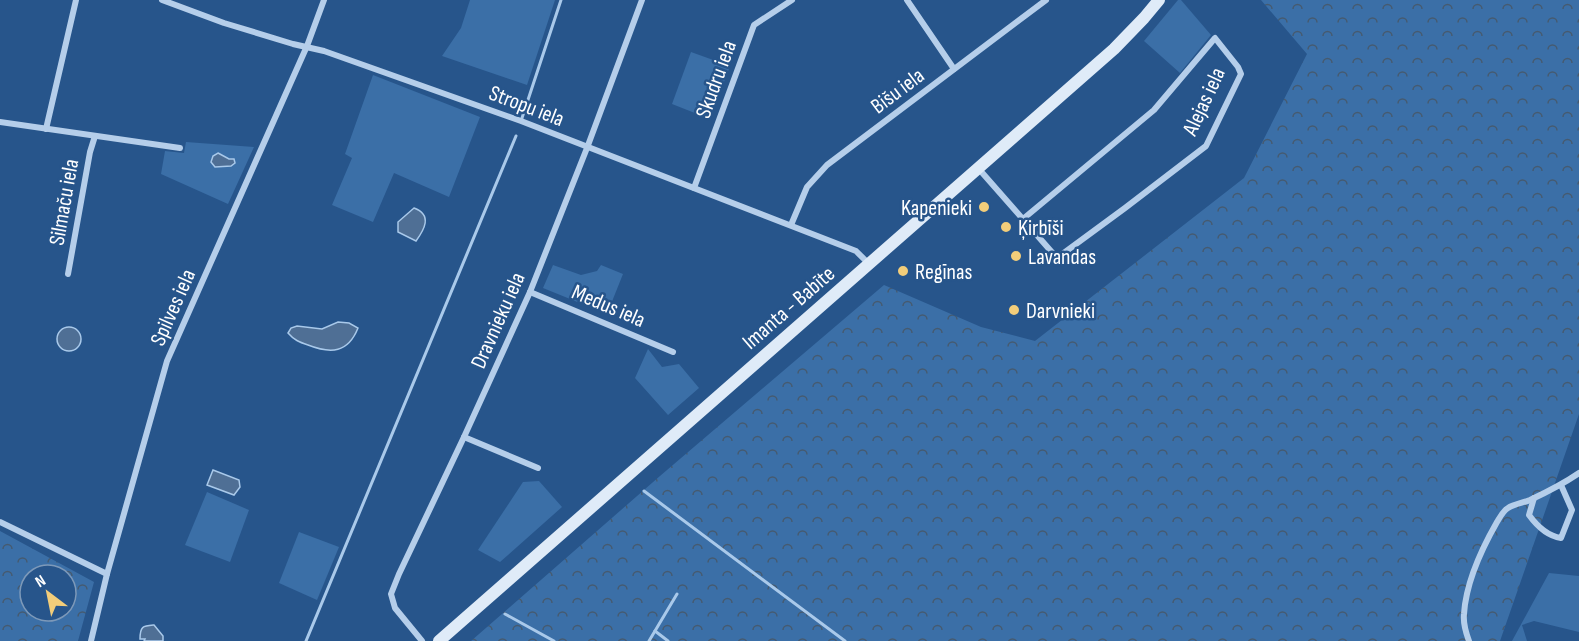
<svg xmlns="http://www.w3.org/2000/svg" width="1579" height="641" font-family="'Sofia Sans Condensed',sans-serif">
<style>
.green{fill:#3b6fa7}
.forest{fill:url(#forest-crowns);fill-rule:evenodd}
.water{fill:#4f6f95;stroke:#a9c9ea;stroke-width:1.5}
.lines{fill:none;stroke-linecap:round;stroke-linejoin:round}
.stream{stroke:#a9c9ea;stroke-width:3}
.minor{stroke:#b5ceea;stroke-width:6}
.secondary{stroke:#dfebf8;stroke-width:12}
.poi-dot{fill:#f2cd7a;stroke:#27558b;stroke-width:2}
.labels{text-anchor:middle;stroke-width:5;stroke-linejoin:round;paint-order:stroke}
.street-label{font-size:22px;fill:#fff;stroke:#27558b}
.poi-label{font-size:22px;fill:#fff;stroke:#27558b;text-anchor:start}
</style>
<defs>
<pattern id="forest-crowns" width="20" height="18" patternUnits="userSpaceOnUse" patternTransform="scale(1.5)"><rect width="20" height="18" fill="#3b6fa7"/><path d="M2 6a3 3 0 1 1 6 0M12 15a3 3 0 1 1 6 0" fill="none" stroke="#455a70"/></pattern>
</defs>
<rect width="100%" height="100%" fill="#27558b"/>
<!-- green -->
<g class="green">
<path d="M 470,0 L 555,0 L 527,85 L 442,56 L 461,28 Z"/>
<path d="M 1178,0 L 1181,0 L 1211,35 L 1180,73 L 1144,41 Z"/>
<path d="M 691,52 L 730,66 L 710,119 L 672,104 Z"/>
<path d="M 373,75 L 480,117 L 449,197 L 394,173 L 373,222 L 332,205 L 352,158 L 345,154 Z"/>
<path d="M 186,142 L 254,147 L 228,204 L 161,174 L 165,151 L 184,153 Z"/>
<path d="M 553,265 L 581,275 L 597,271 L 601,265 L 623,274 L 607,314 L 543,288 Z"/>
<path d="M 648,349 L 662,367 L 679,364 L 699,388 L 668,415 L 635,378 Z"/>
<path d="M 539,481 L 562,507 L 500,562 L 478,550 L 523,482 Z"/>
<path d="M 207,492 L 249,510 L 230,562 L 185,545 Z"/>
<path d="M 299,532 L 339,547 L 317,600 L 279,583 Z"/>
<path d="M 1549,573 L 1579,576 L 1579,632 L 1534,621 L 1522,625 L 1527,641 L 1512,641 Z"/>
</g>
<!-- forest -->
<g class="forest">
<path d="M 1261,0 L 1579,0 L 1579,414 L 1500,641 L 471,641 L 660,476 L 884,285 L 981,327 L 1035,341 L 1244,178 L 1307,54 Z"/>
<path d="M 0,531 L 94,582 L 78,641 L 0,641 ZM 30,575 L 66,575 L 66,611 L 30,611 Z"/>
</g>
<!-- water -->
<g class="water">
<path d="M 218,153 L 229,159 L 234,159 L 235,163 L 231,166 L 215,167 L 211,162 L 213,156 Z"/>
<path d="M 414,208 C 433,215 424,230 416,241 L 398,232 L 398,222 Z"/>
<path d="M 338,322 L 349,323 L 358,328 C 348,353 331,354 308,345 C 299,342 294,340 288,333 L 291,328 L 297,326 L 322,329 Z"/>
<circle cx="69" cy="339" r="12"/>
<path d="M 213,470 L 239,480 L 240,487 L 234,495 L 207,485 Z"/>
<path d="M 154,625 L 163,636 L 163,641 L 144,641 L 145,639 L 140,639 C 140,626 143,626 154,625 Z"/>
</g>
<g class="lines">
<!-- stream -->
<g class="stream">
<path d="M 521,121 L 561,0"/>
<path d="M 644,491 L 845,641"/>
<path d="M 505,614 L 554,641"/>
<path d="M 655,631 L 668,641"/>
<path d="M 306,641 L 516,136"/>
<path d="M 649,641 L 677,594"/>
</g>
<!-- minor -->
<g class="minor">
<path d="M 162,0 L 224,23 L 293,44 L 324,51 L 521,121 L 856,251 L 869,264"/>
<path d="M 907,0 L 954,69"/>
<path d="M 0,122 L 180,148"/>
<path d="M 46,129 L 76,0"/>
<path d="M 978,168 L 1057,258 L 1125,208 L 1206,146 L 1241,74 L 1238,67 L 1215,38 L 1154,110 L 1023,219"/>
<path d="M 694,188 L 754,25 L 792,0"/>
<path d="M 791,225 L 807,187 L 827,165 L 1046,0"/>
<path d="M 68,274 L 90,152 L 95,136"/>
<path d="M 530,292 L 673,352"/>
<path d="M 464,437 L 538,468"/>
<path d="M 1534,498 L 1529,515 C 1537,526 1547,536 1561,538 L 1572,510 L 1561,485"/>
<path d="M 0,522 L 107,574"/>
<path d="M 91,641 L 107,574 L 167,361 L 307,46 L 324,0"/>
<path d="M 422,641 L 395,608 L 391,594 L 399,574 L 464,437 L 530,292 L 587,148 L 642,0"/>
<path d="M 1469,641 C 1466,633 1463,623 1464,614 C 1466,582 1481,550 1497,522 C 1500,517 1503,511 1508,508 C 1514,504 1523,503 1530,500 C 1547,492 1563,484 1579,473"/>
</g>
<!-- secondary -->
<path class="secondary" d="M 439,641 L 1114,49 L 1144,18 L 1159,0"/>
</g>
<!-- markers -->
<g class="poi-dot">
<circle cx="984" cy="207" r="6"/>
<circle cx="1006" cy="227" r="6"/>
<circle cx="1016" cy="256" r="6"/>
<circle cx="903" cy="271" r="6"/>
<circle cx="1014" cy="310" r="6"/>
</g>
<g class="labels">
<!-- street labels -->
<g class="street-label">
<text transform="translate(715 79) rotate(-70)" y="8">Skudru iela</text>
<text transform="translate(897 90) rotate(-37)" y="8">Bišu iela</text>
<text transform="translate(1203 101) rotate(-65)" y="8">Alejas iela</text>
<text transform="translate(527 105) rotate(21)" y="8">Stropu iela</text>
<text transform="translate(63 202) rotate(-80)" y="8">Silmaču iela</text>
<text transform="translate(609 305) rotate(23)" y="8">Medus iela</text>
<text transform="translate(172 307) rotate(-66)" y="8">Spilves iela</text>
<text transform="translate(788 307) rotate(-41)" y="8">Imanta - Babīte</text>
<text transform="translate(497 320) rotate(-66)" y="8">Dravnieku iela</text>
</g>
<!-- poi labels -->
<g class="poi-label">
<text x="972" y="215" text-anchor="end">Kapenieki</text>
<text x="1018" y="235">Ķirbīši</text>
<text x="1028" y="264">Lavandas</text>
<text x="915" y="279">Regīnas</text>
<text x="1026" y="318">Darvnieki</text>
</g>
</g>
<!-- north arrow -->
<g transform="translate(48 593) rotate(328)"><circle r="28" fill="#27558b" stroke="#7d99b9" stroke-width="1.5"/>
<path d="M0-4.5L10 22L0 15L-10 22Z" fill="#f2cd7a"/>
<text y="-9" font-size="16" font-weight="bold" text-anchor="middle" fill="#ffffff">N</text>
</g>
</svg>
